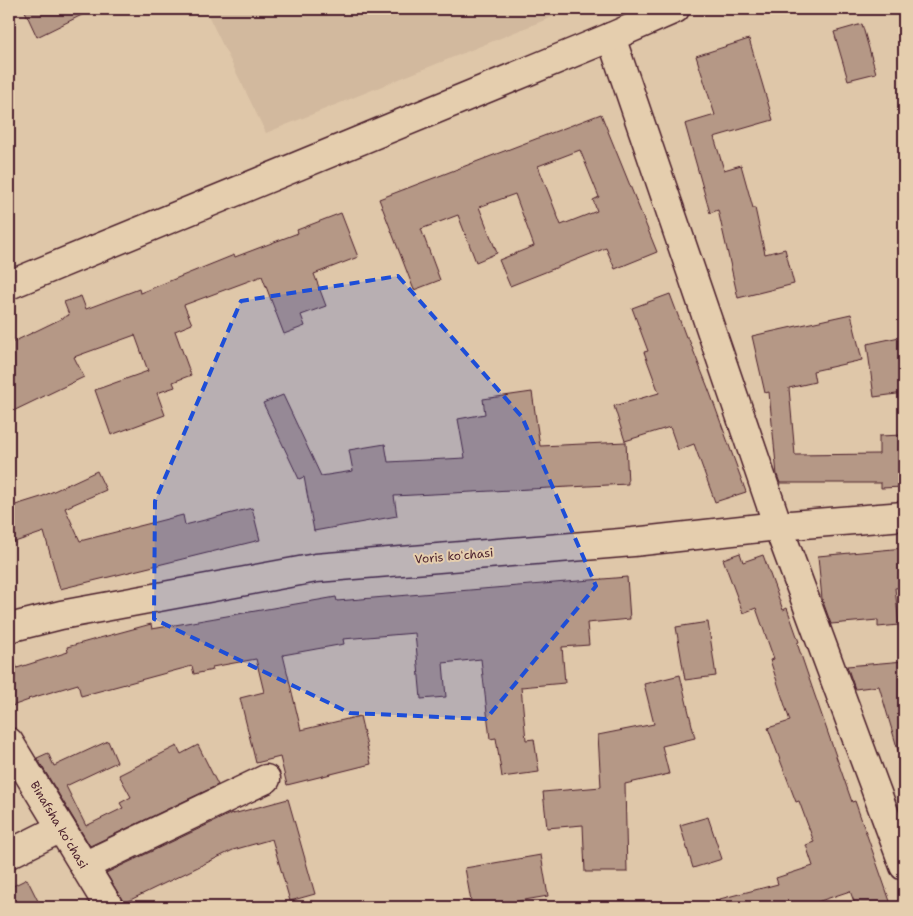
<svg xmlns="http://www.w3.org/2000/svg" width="913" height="916" font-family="'Shantell Sans',sans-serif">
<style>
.built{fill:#d2b99e}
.building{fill:#b59886;stroke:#4a1f2b;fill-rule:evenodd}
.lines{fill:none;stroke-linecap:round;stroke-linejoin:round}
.street-casing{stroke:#4a1f2b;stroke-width:31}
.street{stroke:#e5ceae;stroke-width:28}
.marked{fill:#1d4ed8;fill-opacity:0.2;stroke:#1d4ed8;stroke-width:4;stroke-dasharray:10 6;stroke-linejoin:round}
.labels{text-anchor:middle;stroke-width:4;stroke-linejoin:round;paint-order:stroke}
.street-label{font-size:12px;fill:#4a1f2b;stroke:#e5ceae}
</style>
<rect width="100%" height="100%" fill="#dfc7a9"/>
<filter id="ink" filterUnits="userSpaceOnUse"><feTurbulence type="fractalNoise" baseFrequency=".02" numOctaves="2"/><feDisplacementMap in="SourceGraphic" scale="10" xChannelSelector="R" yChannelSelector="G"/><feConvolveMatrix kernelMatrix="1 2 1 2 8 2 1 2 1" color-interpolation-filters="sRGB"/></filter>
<g filter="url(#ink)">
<!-- built -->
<path class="built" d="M 205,9 L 572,9 L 266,133 Z"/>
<!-- building -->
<g class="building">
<path d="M 24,9 L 94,9 L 37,37 Z"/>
<path d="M 862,24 L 876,73 L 848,80 L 834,32 Z"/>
<path d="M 749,39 L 773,120 L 714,137 L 724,170 L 741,165 L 753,208 L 755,208 L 765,254 L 785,249 L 794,284 L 738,298 L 718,210 L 710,213 L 685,124 L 715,115 L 696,56 Z"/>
<path d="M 601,114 L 657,252 L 615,269 L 606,248 L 510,286 L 499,260 L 534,246 L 515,194 L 479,207 L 497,253 L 476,262 L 458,215 L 421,229 L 440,280 L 414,290 L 379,199 ZM 580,150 L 599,197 L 593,200 L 597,211 L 561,225 L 538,166 Z"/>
<path d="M 341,213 L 358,257 L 314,274 L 326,306 L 301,315 L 305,326 L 284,334 L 262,276 L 184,305 L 192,324 L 175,331 L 191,375 L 173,382 L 175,387 L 157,393 L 165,415 L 111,435 L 95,390 L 148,371 L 135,335 L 74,357 L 84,377 L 9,413 L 9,344 L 69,315 L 64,302 L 81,296 L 86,309 L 139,289 L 140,293 L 234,255 L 235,257 L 298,233 L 297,230 Z"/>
<path d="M 670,294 L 686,337 L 688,337 L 710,393 L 746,492 L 715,502 L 694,444 L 678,450 L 670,427 L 625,441 L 614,406 L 659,393 L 644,352 L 648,351 L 632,308 Z"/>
<path d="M 851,314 L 862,360 L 813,371 L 815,382 L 789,388 L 795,455 L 879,454 L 879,436 L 904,435 L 904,487 L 881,488 L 881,483 L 780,483 L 777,475 L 769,392 L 765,393 L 752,336 Z"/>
<path d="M 904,336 L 904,393 L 874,397 L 867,344 Z"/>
<path d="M 532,392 L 540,446 L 626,442 L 628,484 L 394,496 L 397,516 L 314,531 L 304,477 L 299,479 L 263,403 L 283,395 L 321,476 L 353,471 L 349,450 L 385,444 L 388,462 L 465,458 L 458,419 L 485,414 L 483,399 Z"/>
<path d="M 97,471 L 106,490 L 65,508 L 80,541 L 183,515 L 185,525 L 252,508 L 260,540 L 60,589 L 44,532 L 9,544 L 9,507 L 41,497 Z"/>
<path d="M 904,548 L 904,587 L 895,588 L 899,625 L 878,627 L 878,620 L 831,624 L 822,599 L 818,556 Z"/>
<path d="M 740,553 L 743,562 L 763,555 L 783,610 L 787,608 L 799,642 L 797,643 L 814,693 L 852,802 L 855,801 L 892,907 L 856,907 L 850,891 L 802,907 L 713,907 L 712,901 L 778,884 L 776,878 L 813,866 L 806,845 L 814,842 L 799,801 L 796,802 L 768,728 L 790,721 L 770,660 L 774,659 L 756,608 L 743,613 L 723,559 Z"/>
<path d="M 627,577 L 630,619 L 587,623 L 589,645 L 562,647 L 565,683 L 521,687 L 526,740 L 534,739 L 539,772 L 502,777 L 496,738 L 490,739 L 481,659 L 443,663 L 446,697 L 421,699 L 415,633 L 343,639 L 344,644 L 283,655 L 301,730 L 360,716 L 371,764 L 287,785 L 280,757 L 256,763 L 240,698 L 264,692 L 256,659 L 212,667 L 213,670 L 194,674 L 192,666 L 81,696 L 78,684 L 28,699 L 29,700 L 9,707 L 9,652 L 11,652 L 17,668 L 68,652 L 67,647 L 151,624 L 152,629 L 336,597 L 337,601 Z"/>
<path d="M 708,622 L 716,676 L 685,680 L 676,627 Z"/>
<path d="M 904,661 L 904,753 L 899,754 L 879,686 L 855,689 L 847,666 Z"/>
<path d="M 680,675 L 695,738 L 662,746 L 669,774 L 625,784 L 627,872 L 585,872 L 583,825 L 547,828 L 543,792 L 601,787 L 598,735 L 654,724 L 644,684 Z"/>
<path d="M 108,741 L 117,762 L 66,786 L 86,826 L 123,808 L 120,803 L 131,797 L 119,775 L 177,746 L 181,754 L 198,745 L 218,785 L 90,846 L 37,758 L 48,753 L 54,766 Z"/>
<path d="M 288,799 L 315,894 L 290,901 L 272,839 L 233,850 L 124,903 L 106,873 L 232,813 L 233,814 Z"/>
<path d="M 708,817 L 722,859 L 693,868 L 680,825 Z"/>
<path d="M 541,855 L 548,896 L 519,901 L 520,907 L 472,907 L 465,868 Z"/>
<path d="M 27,879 L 41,907 L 9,907 L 9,888 Z"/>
</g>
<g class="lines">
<!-- street casing -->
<g class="street-casing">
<g id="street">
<path d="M 611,37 L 778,526 L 904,866"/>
<path d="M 9,285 L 611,37 L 675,9"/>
<path d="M 9,628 L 61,615 L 316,568 L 633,542 L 778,526 L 904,516"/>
<path d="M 9,742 L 109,907"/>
<path d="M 9,854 L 61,828"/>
<path d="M 84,866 L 266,779"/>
</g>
</g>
<!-- street -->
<use href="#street" class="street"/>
</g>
</g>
<!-- marked area -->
<path class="marked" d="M 398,276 L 522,417 L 596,586 L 486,719 L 350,713 L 154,619 L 155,501 L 241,301 Z"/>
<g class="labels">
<!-- street labels -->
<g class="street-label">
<text transform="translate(454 556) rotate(-5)" y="4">Voris koʻchasi</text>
<text transform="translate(59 825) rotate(59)" y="4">Binafsha koʻchasi</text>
</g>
</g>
<!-- margin -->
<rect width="913" height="916" fill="none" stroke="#e5ceae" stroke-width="30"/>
<rect x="15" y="15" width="883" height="886" fill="none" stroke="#4a1f2b" stroke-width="2" filter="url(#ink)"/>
</svg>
